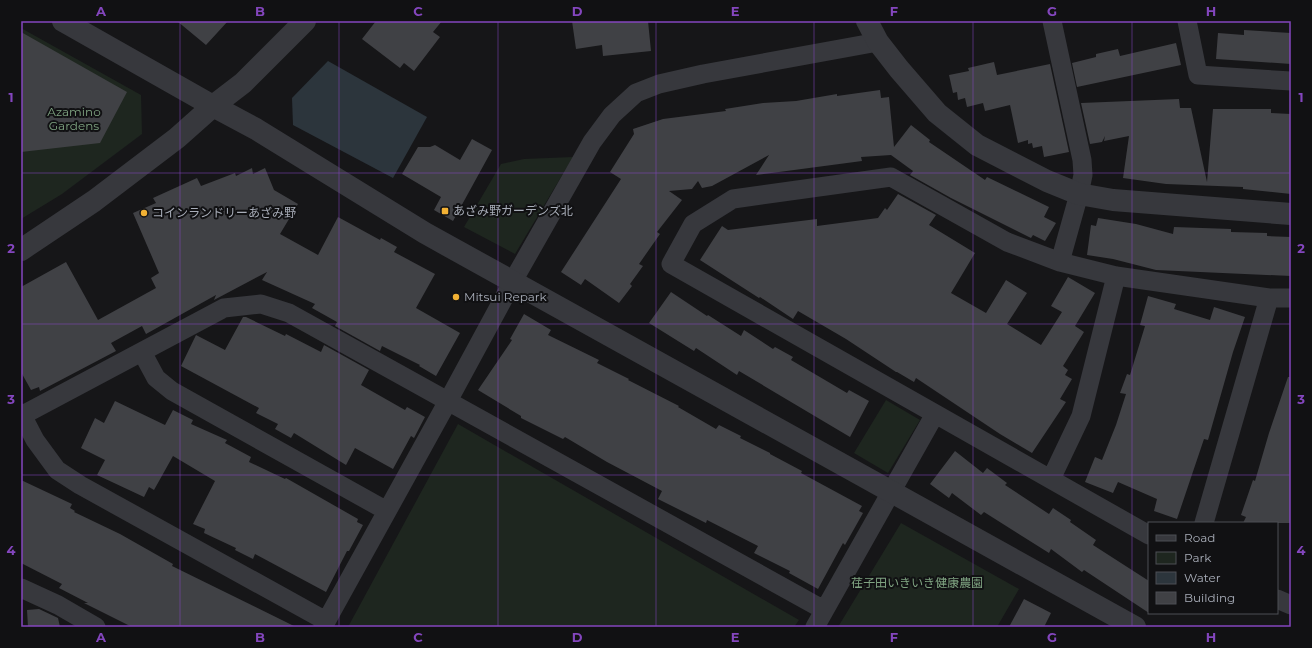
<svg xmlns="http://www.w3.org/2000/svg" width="1312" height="648" font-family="Montserrat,'Noto Sans JP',sans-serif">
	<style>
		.green { fill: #1e261f }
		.water { fill: #2c353c }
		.building { fill: #404145 }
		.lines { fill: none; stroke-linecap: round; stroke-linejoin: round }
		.minor { stroke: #37383d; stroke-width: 19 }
		.tertiary { stroke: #37383d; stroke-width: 22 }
		.grid { fill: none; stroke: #8446be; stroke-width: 1; stroke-opacity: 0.55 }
		.poi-dot { fill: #f2b134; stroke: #111113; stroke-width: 1.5 }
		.labels { text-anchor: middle; stroke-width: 4; stroke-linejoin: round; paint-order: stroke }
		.park-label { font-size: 12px; fill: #7fa381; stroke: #111113 }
		.poi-label { font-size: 12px; fill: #a8adb8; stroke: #111113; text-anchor: start }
		.neatline { fill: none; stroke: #8446be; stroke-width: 1.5 }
		.grid-label { font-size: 13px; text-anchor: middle; font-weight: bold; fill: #8446be }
	</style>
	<rect width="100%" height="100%" fill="#161618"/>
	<!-- green -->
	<path class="green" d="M 21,28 L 141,95 L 142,134 L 62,194 L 21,219 Z
		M 573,157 L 515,254 L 464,227 L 501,164 L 524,159 Z
		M 886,400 L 920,420 L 888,473 L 854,453 Z
		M 458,424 L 799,620 L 794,627 L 348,627 Z
		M 901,523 L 1019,589 L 997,627 L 838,627 Z"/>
	<!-- water -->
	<path class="water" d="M 328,61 L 427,117 L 393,178 L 293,125 L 292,98 Z"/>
	<!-- building -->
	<path class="building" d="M 177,21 L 228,21 L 206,45 Z
		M 376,21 L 442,21 L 433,32 L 440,37 L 414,71 L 404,63 L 400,68 L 362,39 Z
		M 572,21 L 648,21 L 651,51 L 603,56 L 602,45 L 576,49 Z
		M 1244,30 L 1291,33 L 1291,64 L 1216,59 L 1218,33 L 1244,35 Z
		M 21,32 L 127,92 L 100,143 L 21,152 Z
		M 1176,43 L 1181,65 L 1077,87 L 1072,63 L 1096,57 L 1096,54 L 1118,49 L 1120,56 Z
		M 994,62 L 997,75 L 1050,64 L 1069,152 L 1044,157 L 1042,146 L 1033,148 L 1032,143 L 1028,144 L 1028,140 L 1018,143 L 1010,105 L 985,111 L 983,103 L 967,107 L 965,98 L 958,100 L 957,92 L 953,93 L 949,75 L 969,71 L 968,68 Z
		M 880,90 L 881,98 L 889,97 L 894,147 L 911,125 L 930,140 L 929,142 L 985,180 L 987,177 L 1049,207 L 1044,217 L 1056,223 L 1045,241 L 1033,235 L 1031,238 L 951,198 L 910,175 L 913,171 L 891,155 L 861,157 L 862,161 L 756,175 L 769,155 L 712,186 L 702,188 L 698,181 L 692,189 L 669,191 L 682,200 L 657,232 L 660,234 L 639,264 L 643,266 L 630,284 L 632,286 L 619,303 L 585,279 L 581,285 L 561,272 L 621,179 L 610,172 L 634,134 L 633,129 L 663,119 L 726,111 L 725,109 L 763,103 L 796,101 L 837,94 L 837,96 Z
		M 1179,99 L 1180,108 L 1191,108 L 1207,182 L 1213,109 L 1271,109 L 1271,113 L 1291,114 L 1291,194 L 1243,189 L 1243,187 L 1166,184 L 1123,178 L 1129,136 L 1104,141 L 1105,136 L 1102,142 L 1090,144 L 1081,103 Z
		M 472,139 L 492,150 L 453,221 L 434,210 L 441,197 L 402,174 L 418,147 L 430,147 L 435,145 L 460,160 Z
		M 252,168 L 253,174 L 265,168 L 274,190 L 298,204 L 280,234 L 318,255 L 338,217 L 380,240 L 381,238 L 397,247 L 394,252 L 435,274 L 416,308 L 460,333 L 436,376 L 419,366 L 420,365 L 382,346 L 380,351 L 335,326 L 337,322 L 312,308 L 315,304 L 262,280 L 267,272 L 214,300 L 216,295 L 146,334 L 142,326 L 111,343 L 116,351 L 40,391 L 39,387 L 31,390 L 21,372 L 21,287 L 66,262 L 98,320 L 156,288 L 151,278 L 159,273 L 133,213 L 156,203 L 153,198 L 197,178 L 201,186 L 235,173 L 236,176 Z
		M 898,194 L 936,215 L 929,225 L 975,253 L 951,293 L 986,313 L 1006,280 L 1027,293 L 1007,324 L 1041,345 L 1062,312 L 1051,306 L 1068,277 L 1095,293 L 1075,326 L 1084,332 L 1063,366 L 1068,370 L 1065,375 L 1072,379 L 1060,399 L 1066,402 L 1032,453 L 1000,434 L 916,378 L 914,382 L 897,372 L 896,372 L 846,339 L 798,311 L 793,319 L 760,297 L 759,298 L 700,260 L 722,226 L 728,230 L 817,219 L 817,226 L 878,218 L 885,208 L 887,210 Z
		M 1098,218 L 1136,224 L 1173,234 L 1174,227 L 1231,229 L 1231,232 L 1267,233 L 1267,236 L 1291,237 L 1291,276 L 1156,270 L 1113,259 L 1087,255 L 1091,225 L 1096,226 Z
		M 671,292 L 707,316 L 708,315 L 741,336 L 744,330 L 773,349 L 775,347 L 793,357 L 791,360 L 847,393 L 849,390 L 869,401 L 850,437 L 739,371 L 737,375 L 696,348 L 694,351 L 649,323 Z
		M 1148,296 L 1176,304 L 1174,309 L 1210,320 L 1214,307 L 1245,317 L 1233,352 L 1208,440 L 1204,439 L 1177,519 L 1154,511 L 1157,499 L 1118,482 L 1113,493 L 1085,482 L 1095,457 L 1102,460 L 1116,425 L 1126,394 L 1120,393 L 1127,374 L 1130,375 L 1145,326 L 1140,325 Z
		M 524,314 L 551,330 L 548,335 L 599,360 L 597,363 L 629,379 L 628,380 L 679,406 L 678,407 L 716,429 L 719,425 L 741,436 L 740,438 L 770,453 L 770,454 L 802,471 L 801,473 L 862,506 L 859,511 L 863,513 L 845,545 L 843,543 L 818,589 L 789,573 L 790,571 L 754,553 L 758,546 L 707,520 L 706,523 L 658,499 L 662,491 L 607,462 L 565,437 L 563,439 L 521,418 L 521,416 L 478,390 L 512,340 L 510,339 Z
		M 243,317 L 246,317 L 285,336 L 286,334 L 321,352 L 324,345 L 369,370 L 361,385 L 405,410 L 407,407 L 425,417 L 414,438 L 411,436 L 393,469 L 355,448 L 346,465 L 294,433 L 291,438 L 275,429 L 278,424 L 256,413 L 259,408 L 181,366 L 196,335 L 225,350 Z
		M 1288,377 L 1291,377 L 1291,523 L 1243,523 L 1246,517 L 1241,515 L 1253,480 L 1255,481 L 1269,433 Z
		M 115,401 L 165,425 L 173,410 L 193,420 L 191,424 L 227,440 L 225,443 L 251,457 L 249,462 L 285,479 L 286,478 L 358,519 L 357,522 L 363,525 L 349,551 L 347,551 L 326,592 L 255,554 L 253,559 L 235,550 L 236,548 L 204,533 L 205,529 L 193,524 L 215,481 L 173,456 L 154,490 L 149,487 L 144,497 L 97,475 L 105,460 L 81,448 L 95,418 L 104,423 Z
		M 955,451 L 983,473 L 987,468 L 1007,483 L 1005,485 L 1049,514 L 1053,508 L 1071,520 L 1070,522 L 1096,540 L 1093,545 L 1149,581 L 1149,613 L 1084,570 L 1082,572 L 1051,549 L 1049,553 L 984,512 L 981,515 L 952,493 L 949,498 L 930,484 Z
		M 21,480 L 72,504 L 70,508 L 75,511 L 74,512 L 120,534 L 173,564 L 172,566 L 296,627 L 132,627 L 84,603 L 88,603 L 59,588 L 62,584 L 21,563 Z
		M 1024,599 L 1051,613 L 1044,627 L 1009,627 Z
		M 39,609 L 58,618 L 60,627 L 28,627 L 27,610 Z"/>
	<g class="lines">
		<!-- minor -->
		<path class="minor" d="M 1052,21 L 1082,160 L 1083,175 L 1079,194 L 1060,262
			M 1187,21 L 1198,75 L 1291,81
			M 142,352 L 156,378 L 172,391 L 387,511
			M 21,413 L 35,440 L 57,470 L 80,485 L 326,621
			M 21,416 L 224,308 L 261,304 L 289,313 L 824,610
			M 1051,479 L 1081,416 L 1116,276
			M 1204,523 L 1269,298
			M 1149,535 L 671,264 L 693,224 L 733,199 L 891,177 L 1007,242 L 1060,262 L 1116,276 L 1269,298 L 1291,298
			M 21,588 L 58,605 L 96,627
			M 1277,599 L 1291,605
			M 323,627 L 448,401 L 513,281 L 592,142 L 612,115 L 636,93 L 659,84 L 703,74 L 878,42
			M 815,627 L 935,414"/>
		<!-- tertiary -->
		<path class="tertiary" d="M 63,21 L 213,106 L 256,129 L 425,233 L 1135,627
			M 867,21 L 878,42 L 899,69 L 937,113 L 977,145 L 1047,181 L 1079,194 L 1113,200 L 1291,214
			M 21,250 L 94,201 L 177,138 L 213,106 L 243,83 L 305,21"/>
	</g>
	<!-- grid -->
	<path class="grid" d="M 180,21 L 180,627M 339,21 L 339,627M 498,21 L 498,627M 656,21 L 656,627M 814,21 L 814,627M 973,21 L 973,627M 1132,21 L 1132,627M 21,173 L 1291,173M 21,324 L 1291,324M 21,475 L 1291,475"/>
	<!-- markers -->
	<g class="poi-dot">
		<rect x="441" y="207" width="8" height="8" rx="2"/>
		<circle cx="144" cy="213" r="4"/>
		<circle cx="456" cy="297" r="4"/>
	</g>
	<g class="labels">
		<!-- park labels -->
		<g class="park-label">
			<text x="74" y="116">Azamino<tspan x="74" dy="14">Gardens</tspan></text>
			<text x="917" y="587">荏子田いきいき健康農園</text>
		</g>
		<!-- poi labels -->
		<g class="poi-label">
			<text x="453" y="215">あざみ野ガーデンズ北</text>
			<text x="152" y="217">コインランドリーあざみ野</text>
			<text x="464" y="301">Mitsui Repark</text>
		</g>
	</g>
	<!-- border -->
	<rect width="1312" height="648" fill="none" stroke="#111113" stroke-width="44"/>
	<!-- legend -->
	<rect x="1148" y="522" width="130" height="92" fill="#111113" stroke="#4d4f55"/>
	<rect x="1156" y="535" width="20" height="6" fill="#37383d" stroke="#4d4f55"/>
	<text x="1184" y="542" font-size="12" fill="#a8adb8">Road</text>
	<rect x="1156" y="552" width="20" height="12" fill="#1e261f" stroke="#4d4f55"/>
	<text x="1184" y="562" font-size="12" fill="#a8adb8">Park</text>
	<rect x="1156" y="572" width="20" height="12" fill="#2c353c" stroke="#4d4f55"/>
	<text x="1184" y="582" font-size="12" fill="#a8adb8">Water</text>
	<rect x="1156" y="592" width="20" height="12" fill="#404145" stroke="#4d4f55"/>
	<text x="1184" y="602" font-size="12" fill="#a8adb8">Building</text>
	<rect x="22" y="22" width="1268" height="604" class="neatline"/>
	<g class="grid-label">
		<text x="101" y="16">A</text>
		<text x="260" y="16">B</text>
		<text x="418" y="16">C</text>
		<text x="577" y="16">D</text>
		<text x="735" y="16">E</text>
		<text x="894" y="16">F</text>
		<text x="1052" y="16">G</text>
		<text x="1211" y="16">H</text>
		<text x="11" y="102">1</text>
		<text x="1301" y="102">1</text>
		<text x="11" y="253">2</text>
		<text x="1301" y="253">2</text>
		<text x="11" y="404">3</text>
		<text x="1301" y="404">3</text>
		<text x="11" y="555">4</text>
		<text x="1301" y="555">4</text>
		<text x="101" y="642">A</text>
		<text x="260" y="642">B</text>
		<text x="418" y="642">C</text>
		<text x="577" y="642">D</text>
		<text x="735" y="642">E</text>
		<text x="894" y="642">F</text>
		<text x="1052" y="642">G</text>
		<text x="1211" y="642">H</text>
	</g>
</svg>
